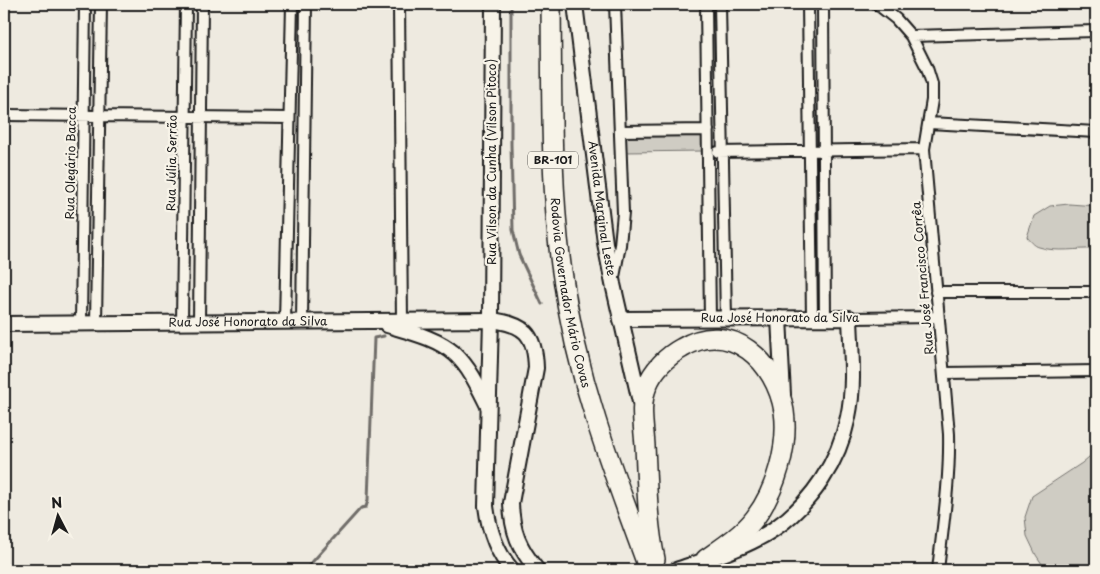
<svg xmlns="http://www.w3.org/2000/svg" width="1100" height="574" font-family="'Playpen Sans',sans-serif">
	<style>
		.green { fill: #cfccc3; stroke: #767470 }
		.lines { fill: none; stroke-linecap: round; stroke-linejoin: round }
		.stream { stroke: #6f6d69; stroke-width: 3 }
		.street-casing { stroke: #1c1c1c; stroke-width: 14 }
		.secondary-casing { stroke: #1c1c1c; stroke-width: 18 }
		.highway-casing { stroke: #1c1c1c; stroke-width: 22 }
		.street { stroke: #f7f3e8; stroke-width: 10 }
		.secondary { stroke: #f7f3e8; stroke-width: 14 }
		.highway { stroke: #f7f3e8; stroke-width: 19 }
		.labels { text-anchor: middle; stroke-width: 4.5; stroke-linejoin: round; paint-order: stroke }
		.shield { fill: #f7f3e8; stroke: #5e5c59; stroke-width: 1 }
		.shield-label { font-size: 11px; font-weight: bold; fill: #1c1c1c }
		.street-label { font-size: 12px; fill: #1c1c1c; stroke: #f7f3e8 }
	</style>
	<rect width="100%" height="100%" fill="#eeeae0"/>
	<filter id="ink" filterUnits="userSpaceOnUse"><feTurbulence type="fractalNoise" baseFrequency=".02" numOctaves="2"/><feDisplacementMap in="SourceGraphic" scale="10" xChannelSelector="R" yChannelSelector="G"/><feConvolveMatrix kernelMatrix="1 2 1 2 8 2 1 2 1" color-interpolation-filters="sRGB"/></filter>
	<g filter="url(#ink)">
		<!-- green -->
		<path class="green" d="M 703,135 L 703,151 L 626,152 L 626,136 Z
			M 1069,204 L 1096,206 L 1096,249 C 1078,248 1057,253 1039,247 C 1034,246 1030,240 1027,237 L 1034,216 L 1050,206 Z
			M 1096,451 L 1096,570 L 1046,570 L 1036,555 L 1027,536 L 1025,517 L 1032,496 L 1082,463 Z"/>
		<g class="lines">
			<!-- stream -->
			<path class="stream" d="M 511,4 L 511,144 L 513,230 L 519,255 L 542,304
				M 305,570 L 361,508 L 366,507 L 368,500 L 374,338 L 384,336"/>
			<!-- street casing -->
			<g class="street-casing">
				<path id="street" d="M 399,4 L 402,321
					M 706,4 L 710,319
					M 720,4 L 726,319
					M 808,4 L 812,318
					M 823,4 L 825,318
					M 877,4 L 896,19 L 911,36 L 927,68 L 932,84 L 932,100 L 924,149 L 949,434 C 950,480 943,525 938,570
					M 911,36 L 1096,31
					M 4,115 L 289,118
					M 929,123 L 1096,132
					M 620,131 L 708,130
					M 718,152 L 924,149
					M 614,277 L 620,245 L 623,213 L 615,4
					M 936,292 L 1096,292
					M 850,318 L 938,317
					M 199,322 L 202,4
					M 285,322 L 292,4
					M 302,322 L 306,4
					M 81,323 L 85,4
					M 96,323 L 101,4
					M 182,323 L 186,4
					M 944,373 L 1096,371"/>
			</g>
			<!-- secondary casing -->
			<g class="secondary-casing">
				<g id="secondary">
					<path d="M 493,4 L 491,320 L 486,506 C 489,530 496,552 512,570"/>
					<path id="s1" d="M 575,4 L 605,243 L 613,284 L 640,402"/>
					<path d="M 779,318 L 783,395"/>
					<path d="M 621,319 L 850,318 C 851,350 855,385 848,417 C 839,461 812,503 774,529 C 746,548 708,559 676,570"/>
					<path id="s2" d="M 4,324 L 491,320 C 524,324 535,333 536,368 L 511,503 C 512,532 519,548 537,570"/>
					<path d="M 387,325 C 410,332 437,338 455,354 C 470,368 479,388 488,406"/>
				</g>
			</g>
			<!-- highway casing -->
			<g class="highway-casing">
				<g id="highway">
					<path id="s3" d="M 551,4 C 552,91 550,179 561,265 C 568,317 580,370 596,420 C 612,471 631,520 649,570"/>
					<path d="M 655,559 C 647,522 647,484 645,446 C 644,427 639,405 647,386 C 653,370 667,356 682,348 C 731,318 776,362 784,411 C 789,446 776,490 755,518 C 742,535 723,547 706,559"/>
				</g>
			</g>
			<!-- street -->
			<use href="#street" class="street"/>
			<!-- secondary -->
			<use href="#secondary" class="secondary"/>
			<!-- highway -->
			<use href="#highway" class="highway"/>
		</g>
	</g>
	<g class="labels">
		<!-- shield labels -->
		<rect class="shield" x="528" y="151.5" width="50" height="17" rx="4"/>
		<g class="shield-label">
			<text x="553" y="164">BR-101</text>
		</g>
		<!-- street labels -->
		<g class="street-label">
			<text transform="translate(492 162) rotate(-90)" y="4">Rua Vilson da Cunha (Vilson Pitoco)</text>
			<text transform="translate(71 163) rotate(-89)" y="4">Rua Olegário Bacca</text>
			<text transform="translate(172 163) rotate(-89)" y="4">Rua Júlia Serrão</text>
			<text dy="4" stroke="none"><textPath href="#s1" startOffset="206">Avenida Marginal Leste</textPath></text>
			<text transform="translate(923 278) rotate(-95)" y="4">Rua José Francisco Corrêa</text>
			<text dy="4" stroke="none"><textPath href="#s3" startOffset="290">Rodovia Governador Mário Covas</textPath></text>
			<text x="780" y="322">Rua José Honorato da Silva</text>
			<text dy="4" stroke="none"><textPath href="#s2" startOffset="244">Rua José Honorato da Silva</textPath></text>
		</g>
	</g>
	<!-- margin -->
	<rect width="1100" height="574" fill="none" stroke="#f7f3e8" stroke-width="20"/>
	<rect x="10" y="10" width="1080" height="554" fill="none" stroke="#1c1c1c" stroke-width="2" filter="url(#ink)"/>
	<!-- north arrow -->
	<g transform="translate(58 516) rotate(354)" stroke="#f7f3e8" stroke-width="4" paint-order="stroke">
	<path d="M0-4L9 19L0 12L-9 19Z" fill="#1c1c1c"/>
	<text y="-8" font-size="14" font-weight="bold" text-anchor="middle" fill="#1c1c1c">N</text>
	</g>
</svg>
